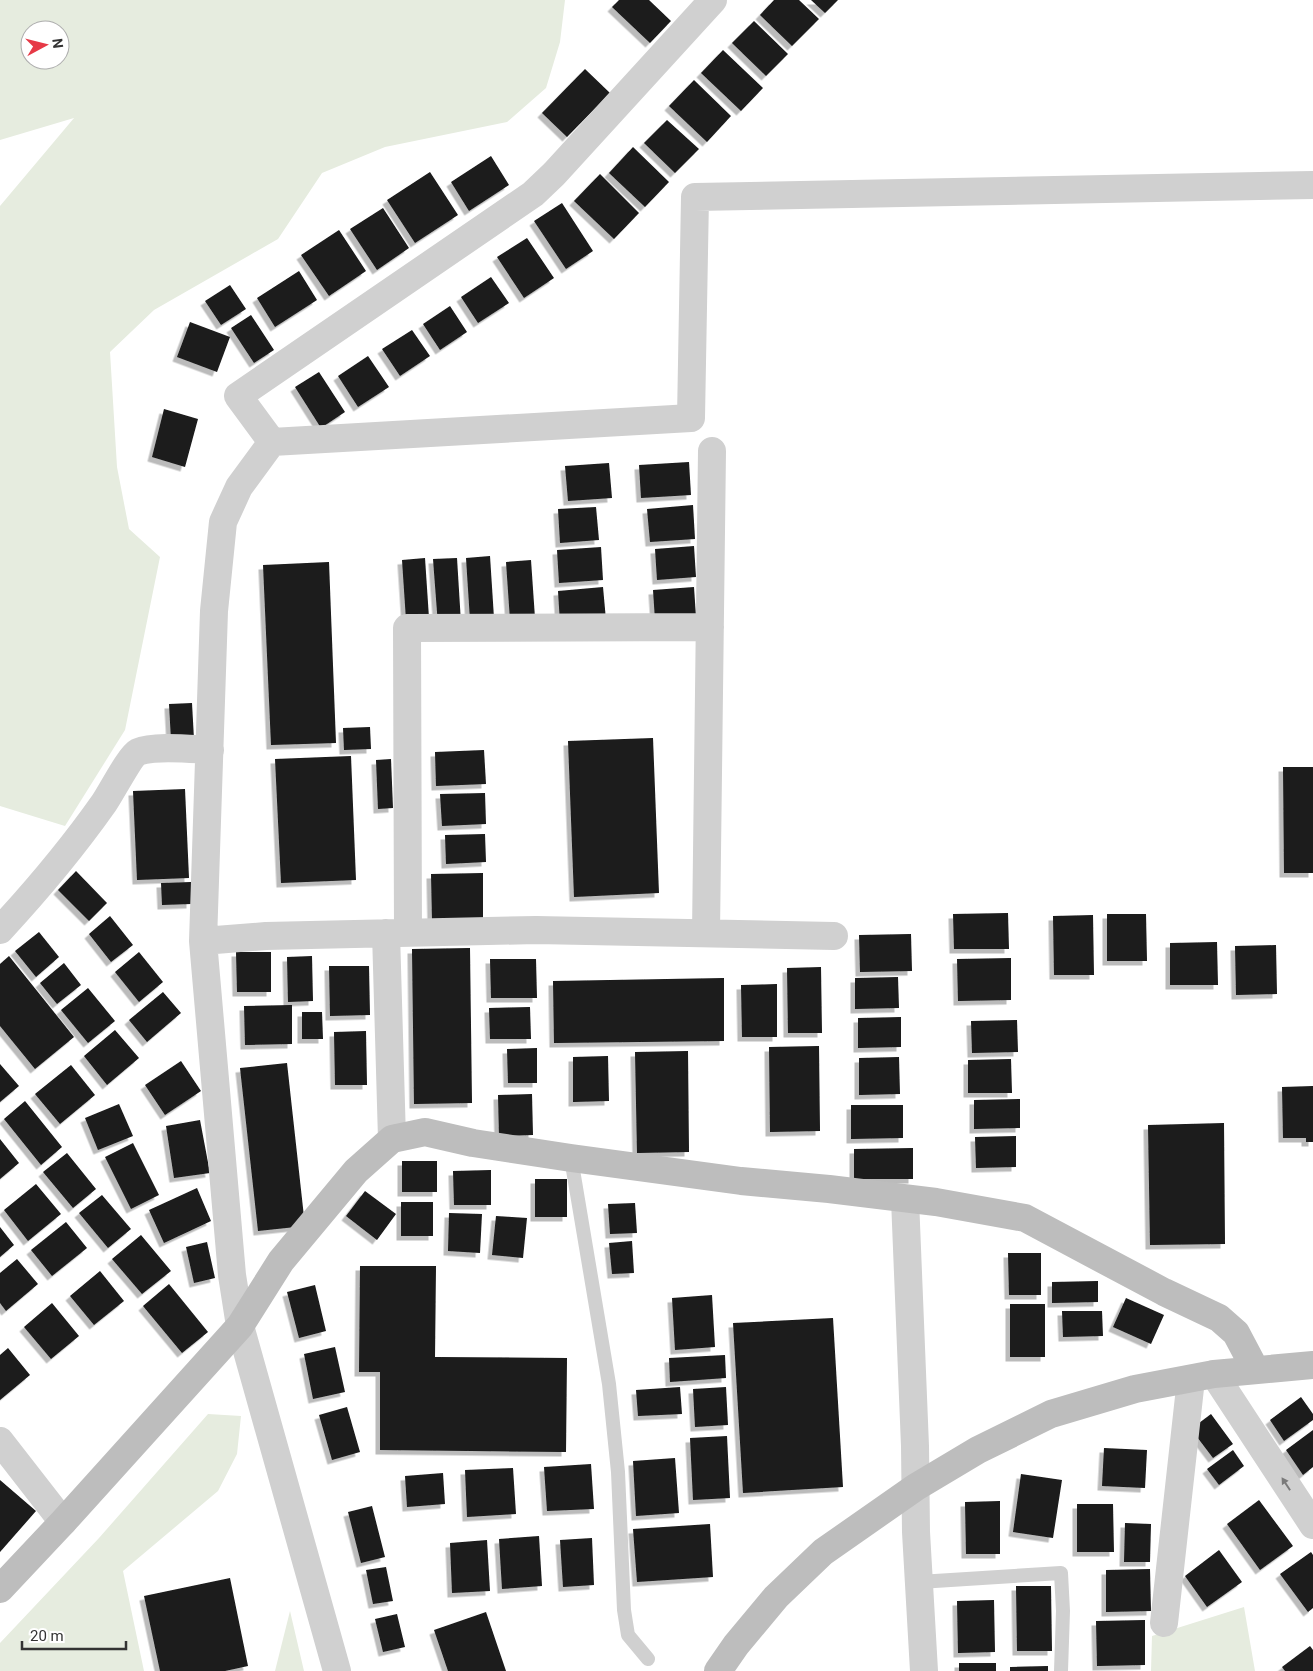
<svg xmlns="http://www.w3.org/2000/svg" width="1313" height="1671" font-family="Roboto,sans-serif">
	<style>
		.green { fill: #e6ecdf; fill-rule: evenodd }
		.building { fill: #1a1a1a; filter: url(#shadow) }
		.lines { fill: none; stroke-linecap: round; stroke-linejoin: round }
		.lane { stroke: #d0d0d0; stroke-width: 14 }
		.street { stroke: #d0d0d0; stroke-width: 28 }
		.secondary { stroke: #bdbdbd; stroke-width: 28 }
		.oneway { fill: #7a7a7a }
	</style>
	<defs>
		<filter id="shadow"><feDropShadow dx="-4.5" dy="4.5" stdDeviation="0" flood-color="#0004"/></filter>
	</defs>
	<rect width="100%" height="100%" fill="#fff"/>
	<!-- green -->
	<path class="green" d="M 0,0 L 565,0 L 560,42 L 546,88 L 507,122 L 385,147 L 322,173 L 278,239 L 154,310 L 110,352 L 117,467 L 129,529 L 160,557 L 125,730 L 65,826 L 0,806 L 0,206 L 74,118 L 0,140 ZM 30,30 L 60,30 L 60,60 L 30,60 Z
		M 208,1414 L 241,1416 L 237,1454 L 218,1491 L 123,1571 L 144,1671 L 0,1671 L 0,1643 L 99,1538 Z
		M 1244,1607 L 1255,1671 L 1151,1671 L 1152,1636 Z
		M 290,1611 L 304,1671 L 275,1671 Z"/>
	<!-- building -->
	<path class="building" d="M 619,0 L 649,0 L 671,21 L 650,43 L 612,7 Z
		M 774,0 L 799,0 L 819,19 L 792,46 L 760,15 Z
		M 811,0 L 838,0 L 825,13 Z
		M 754,21 L 788,54 L 766,76 L 732,43 Z
		M 723,50 L 763,88 L 741,111 L 701,73 Z
		M 585,69 L 610,93 L 567,137 L 542,113 Z
		M 694,80 L 731,116 L 707,142 L 669,106 Z
		M 667,120 L 699,149 L 675,173 L 644,143 Z
		M 633,147 L 669,182 L 645,207 L 609,173 Z
		M 491,156 L 509,185 L 469,211 L 451,182 Z
		M 430,172 L 458,215 L 415,243 L 387,200 Z
		M 600,174 L 639,213 L 614,239 L 574,201 Z
		M 562,203 L 593,251 L 566,269 L 534,221 Z
		M 383,208 L 409,248 L 377,270 L 350,229 Z
		M 339,230 L 366,271 L 329,296 L 301,255 Z
		M 527,238 L 554,278 L 524,298 L 497,257 Z
		M 299,271 L 317,300 L 275,327 L 257,298 Z
		M 491,277 L 509,303 L 478,323 L 461,297 Z
		M 230,285 L 246,309 L 221,325 L 205,301 Z
		M 450,306 L 467,332 L 440,350 L 423,324 Z
		M 251,315 L 274,350 L 254,363 L 231,328 Z
		M 190,322 L 230,337 L 217,372 L 177,357 Z
		M 412,330 L 430,356 L 400,376 L 382,349 Z
		M 368,356 L 389,387 L 358,407 L 338,376 Z
		M 319,372 L 345,412 L 321,428 L 295,387 Z
		M 164,409 L 198,419 L 185,467 L 152,457 Z
		M 689,462 L 691,495 L 641,498 L 639,465 Z
		M 609,463 L 612,498 L 568,501 L 565,466 Z
		M 693,505 L 695,539 L 650,542 L 647,509 Z
		M 596,507 L 599,540 L 560,543 L 558,509 Z
		M 694,546 L 696,577 L 657,580 L 655,549 Z
		M 601,547 L 603,580 L 559,583 L 557,550 Z
		M 490,556 L 494,618 L 470,620 L 466,558 Z
		M 425,558 L 429,618 L 406,620 L 402,560 Z
		M 457,558 L 461,623 L 438,625 L 433,559 Z
		M 531,560 L 535,618 L 510,620 L 506,562 Z
		M 329,562 L 336,743 L 271,745 L 263,565 Z
		M 603,587 L 606,620 L 560,623 L 558,591 Z
		M 694,587 L 696,617 L 655,620 L 653,590 Z
		M 192,703 L 194,739 L 171,740 L 169,704 Z
		M 370,727 L 371,749 L 344,750 L 343,728 Z
		M 653,738 L 659,893 L 574,897 L 568,741 Z
		M 484,750 L 486,784 L 436,786 L 435,752 Z
		M 351,756 L 356,880 L 281,883 L 275,759 Z
		M 391,759 L 393,808 L 378,809 L 376,760 Z
		M 1283,767 L 1313,767 L 1313,873 L 1284,873 Z
		M 185,789 L 189,878 L 137,880 L 133,791 Z
		M 485,793 L 486,824 L 442,826 L 440,794 Z
		M 485,834 L 486,862 L 446,864 L 445,835 Z
		M 76,871 L 107,903 L 89,921 L 58,890 Z
		M 483,873 L 483,919 L 432,920 L 431,874 Z
		M 191,882 L 191,904 L 162,905 L 161,883 Z
		M 1008,913 L 1009,949 L 954,949 L 953,914 Z
		M 1107,914 L 1146,914 L 1147,961 L 1107,961 Z
		M 1093,915 L 1094,975 L 1054,975 L 1053,916 Z
		M 110,916 L 133,945 L 111,962 L 89,934 Z
		M 39,932 L 59,957 L 36,977 L 15,951 Z
		M 911,934 L 912,971 L 860,972 L 859,935 Z
		M 1217,942 L 1218,985 L 1170,985 L 1170,943 Z
		M 1276,945 L 1277,994 L 1236,995 L 1235,946 Z
		M 470,948 L 472,1103 L 414,1104 L 412,949 Z
		M 139,952 L 163,982 L 139,1002 L 115,972 Z
		M 236,952 L 271,952 L 271,992 L 237,992 Z
		M 9,956 L 74,1037 L 35,1069 L 0,1026 L 0,964 Z
		M 312,956 L 313,1001 L 288,1002 L 287,957 Z
		M 1011,958 L 1011,1000 L 958,1001 L 957,959 Z
		M 490,959 L 536,959 L 537,998 L 491,998 Z
		M 64,963 L 81,985 L 57,1004 L 40,983 Z
		M 329,966 L 369,966 L 370,1015 L 330,1016 Z
		M 821,967 L 822,1033 L 788,1033 L 787,968 Z
		M 898,977 L 899,1008 L 855,1009 L 855,978 Z
		M 724,978 L 724,1041 L 554,1043 L 553,981 Z
		M 777,984 L 777,1037 L 742,1037 L 741,985 Z
		M 88,988 L 115,1021 L 88,1043 L 61,1010 Z
		M 163,992 L 181,1013 L 147,1042 L 129,1020 Z
		M 292,1005 L 292,1044 L 245,1045 L 244,1006 Z
		M 530,1007 L 531,1039 L 490,1039 L 489,1008 Z
		M 302,1012 L 322,1012 L 323,1039 L 302,1039 Z
		M 901,1017 L 901,1047 L 858,1048 L 858,1018 Z
		M 1017,1020 L 1018,1052 L 972,1053 L 971,1021 Z
		M 115,1030 L 139,1058 L 107,1085 L 84,1056 Z
		M 366,1031 L 367,1085 L 335,1085 L 334,1032 Z
		M 819,1046 L 820,1131 L 770,1132 L 769,1047 Z
		M 537,1048 L 537,1083 L 508,1083 L 507,1049 Z
		M 688,1051 L 689,1152 L 637,1153 L 635,1052 Z
		M 608,1056 L 609,1101 L 573,1102 L 573,1057 Z
		M 899,1057 L 900,1094 L 859,1095 L 859,1058 Z
		M 1011,1059 L 1012,1093 L 968,1093 L 968,1060 Z
		M 181,1061 L 201,1091 L 165,1115 L 145,1085 Z
		M 287,1063 L 305,1226 L 258,1231 L 240,1068 Z
		M 0,1064 L 19,1086 L 0,1102 Z
		M 71,1065 L 95,1095 L 60,1124 L 35,1094 Z
		M 1313,1086 L 1313,1142 L 1306,1142 L 1306,1138 L 1283,1138 L 1282,1087 Z
		M 532,1094 L 533,1135 L 499,1136 L 498,1095 Z
		M 1020,1099 L 1020,1128 L 974,1129 L 974,1100 Z
		M 25,1101 L 62,1147 L 41,1165 L 4,1119 Z
		M 119,1104 L 133,1136 L 98,1150 L 85,1118 Z
		M 851,1105 L 903,1105 L 903,1138 L 851,1139 Z
		M 200,1120 L 210,1173 L 174,1178 L 166,1126 Z
		M 1224,1123 L 1225,1244 L 1150,1245 L 1148,1125 Z
		M 1016,1136 L 1016,1167 L 976,1168 L 975,1137 Z
		M 0,1139 L 19,1163 L 0,1179 Z
		M 133,1143 L 159,1195 L 131,1209 L 105,1157 Z
		M 913,1148 L 913,1179 L 854,1179 L 854,1149 Z
		M 67,1153 L 96,1189 L 73,1208 L 43,1172 Z
		M 402,1161 L 437,1161 L 437,1192 L 402,1192 Z
		M 491,1170 L 491,1205 L 454,1205 L 453,1171 Z
		M 535,1179 L 567,1179 L 567,1217 L 535,1217 Z
		M 36,1184 L 61,1214 L 28,1241 L 4,1210 Z
		M 197,1188 L 211,1221 L 164,1243 L 149,1210 Z
		M 365,1191 L 396,1214 L 377,1240 L 346,1216 Z
		M 102,1195 L 131,1229 L 108,1248 L 79,1213 Z
		M 401,1202 L 433,1202 L 433,1236 L 401,1236 Z
		M 635,1203 L 637,1233 L 610,1234 L 608,1204 Z
		M 449,1213 L 482,1214 L 480,1253 L 448,1251 Z
		M 496,1216 L 527,1218 L 523,1258 L 492,1255 Z
		M 66,1222 L 87,1248 L 52,1276 L 31,1250 Z
		M 0,1227 L 14,1245 L 0,1257 Z
		M 141,1235 L 171,1271 L 142,1294 L 112,1259 Z
		M 632,1241 L 634,1273 L 612,1274 L 609,1243 Z
		M 207,1242 L 215,1278 L 194,1283 L 186,1247 Z
		M 1008,1253 L 1041,1253 L 1041,1295 L 1009,1295 Z
		M 17,1259 L 38,1284 L 6,1311 L 0,1303 L 0,1273 Z
		M 360,1266 L 436,1266 L 435,1357 L 567,1358 L 566,1452 L 380,1450 L 380,1372 L 359,1372 Z
		M 100,1271 L 124,1301 L 94,1325 L 70,1296 Z
		M 1098,1281 L 1098,1302 L 1052,1303 L 1052,1282 Z
		M 169,1284 L 208,1332 L 182,1353 L 143,1306 Z
		M 315,1285 L 326,1331 L 299,1338 L 287,1292 Z
		M 712,1295 L 715,1347 L 675,1350 L 672,1298 Z
		M 1126,1298 L 1164,1315 L 1151,1344 L 1113,1327 Z
		M 52,1303 L 79,1336 L 51,1359 L 24,1327 Z
		M 1010,1304 L 1045,1304 L 1045,1357 L 1010,1357 Z
		M 1062,1311 L 1102,1311 L 1103,1336 L 1063,1337 Z
		M 833,1318 L 843,1487 L 743,1493 L 733,1323 Z
		M 335,1347 L 345,1392 L 313,1399 L 304,1354 Z
		M 8,1348 L 30,1375 L 0,1400 L 0,1355 Z
		M 725,1355 L 726,1378 L 670,1382 L 669,1358 Z
		M 680,1387 L 682,1414 L 638,1416 L 636,1390 Z
		M 726,1387 L 728,1425 L 695,1427 L 693,1389 Z
		M 1301,1397 L 1313,1414 L 1313,1420 L 1284,1441 L 1270,1420 Z
		M 347,1407 L 360,1452 L 332,1460 L 319,1415 Z
		M 1211,1414 L 1233,1444 L 1213,1458 L 1191,1429 Z
		M 1313,1430 L 1313,1467 L 1303,1475 L 1286,1450 Z
		M 727,1436 L 730,1498 L 693,1500 L 690,1438 Z
		M 1104,1448 L 1147,1450 L 1145,1488 L 1102,1486 Z
		M 1233,1450 L 1244,1466 L 1219,1485 L 1207,1469 Z
		M 675,1458 L 679,1513 L 636,1516 L 633,1461 Z
		M 591,1464 L 594,1509 L 547,1511 L 544,1467 Z
		M 513,1468 L 516,1514 L 467,1517 L 465,1470 Z
		M 443,1473 L 445,1504 L 407,1507 L 405,1476 Z
		M 1021,1474 L 1062,1480 L 1053,1538 L 1013,1532 Z
		M 0,1480 L 36,1511 L 0,1552 Z
		M 1259,1500 L 1293,1546 L 1260,1570 L 1227,1524 Z
		M 1000,1501 L 1000,1554 L 966,1554 L 965,1502 Z
		M 1077,1504 L 1113,1504 L 1114,1552 L 1077,1552 Z
		M 372,1506 L 385,1557 L 361,1563 L 348,1512 Z
		M 1125,1523 L 1151,1524 L 1150,1562 L 1124,1562 Z
		M 710,1524 L 713,1577 L 637,1582 L 633,1529 Z
		M 539,1536 L 542,1586 L 502,1589 L 499,1539 Z
		M 592,1538 L 594,1585 L 563,1587 L 560,1540 Z
		M 487,1540 L 490,1591 L 452,1593 L 450,1543 Z
		M 1219,1550 L 1242,1582 L 1207,1607 L 1185,1576 Z
		M 1311,1552 L 1313,1555 L 1313,1608 L 1308,1612 L 1280,1574 Z
		M 386,1567 L 393,1601 L 373,1604 L 366,1570 Z
		M 1150,1569 L 1151,1611 L 1106,1612 L 1106,1570 Z
		M 230,1578 L 248,1666 L 225,1671 L 160,1671 L 144,1596 Z
		M 1016,1586 L 1051,1586 L 1052,1651 L 1017,1651 Z
		M 994,1600 L 995,1652 L 958,1653 L 957,1601 Z
		M 486,1612 L 506,1671 L 448,1671 L 434,1630 Z
		M 397,1614 L 405,1647 L 383,1652 L 375,1619 Z
		M 1145,1620 L 1145,1665 L 1097,1666 L 1096,1621 Z
		M 1310,1646 L 1313,1650 L 1313,1671 L 1285,1671 L 1282,1667 Z
		M 959,1663 L 996,1663 L 996,1671 L 959,1671 Z
		M 1048,1666 L 1048,1671 L 1010,1671 L 1010,1667 Z"/>
	<g class="lines">
		<!-- lane -->
		<path class="lane" d="M 571,1158 L 609,1384 L 618,1472 L 624,1610 L 628,1635 L 648,1659
			M 919,1582 L 1061,1573 L 1063,1611 L 1061,1671"/>
		<!-- street -->
		<path class="street" d="M 272,442 L 691,418 L 695,197 L 1313,185
			M 0,930 C 37,890 73,847 104,803 C 111,793 130,756 138,752 C 154,745 190,749 210,750
			M 386,933 L 392,1139
			M 408,933 L 407,628 L 710,627
			M 706,933 L 712,451
			M 203,941 L 266,936 L 536,930 L 834,936
			M 905,1199 L 915,1446 L 916,1532 L 924,1671
			M 1214,1374 L 1313,1525
			M 0,1441 L 63,1522
			M 1164,1623 L 1191,1379
			M 337,1671 L 240,1326 L 232,1275 L 203,941 L 214,611 L 223,522 L 239,487 L 272,442 L 238,396 L 533,194 L 554,174 L 713,0"/>
		<!-- secondary -->
		<path class="secondary" d="M 0,1589 L 63,1522 L 240,1326 L 281,1261 L 356,1171 L 392,1139 L 425,1132 L 473,1143 L 571,1158 L 741,1181 L 829,1189 L 936,1202 L 1025,1218 L 1164,1292 L 1219,1318 L 1236,1333 L 1255,1369
			M 718,1671 L 736,1645 L 776,1597 L 823,1552 L 916,1487 L 978,1450 L 1051,1414 L 1135,1389 L 1214,1374 L 1313,1365"/>
	</g>
	<!-- one-way arrows -->
	<defs><path id="oneway-solid" d="M-6-.8H1V-3.2L6.5 0L1 3.2V.8H-6Z" transform="scale(1.25)"/></defs>
	<use class="oneway" href="#oneway-solid" transform="translate(1286 1484) rotate(-123)"/>
	<!-- north arrow -->
	<g transform="translate(45 45) rotate(83)"><circle r="24" fill="#ffffff" stroke="#adadad"/>
	<path d="M0-4L9 19L0 12L-9 19Z" fill="#e63946"/>
	<text y="-8" font-size="14" font-weight="bold" text-anchor="middle" fill="#333333">N</text>
	</g>
	<!-- scale -->
	<path d="M22 1641v8h104v-8" fill="none" stroke="#333333" stroke-width="2.5"/>
	<text x="30" y="1641" font-size="15" fill="#333333" stroke="#ffffff" stroke-width="4" paint-order="stroke">20 m</text>
</svg>
